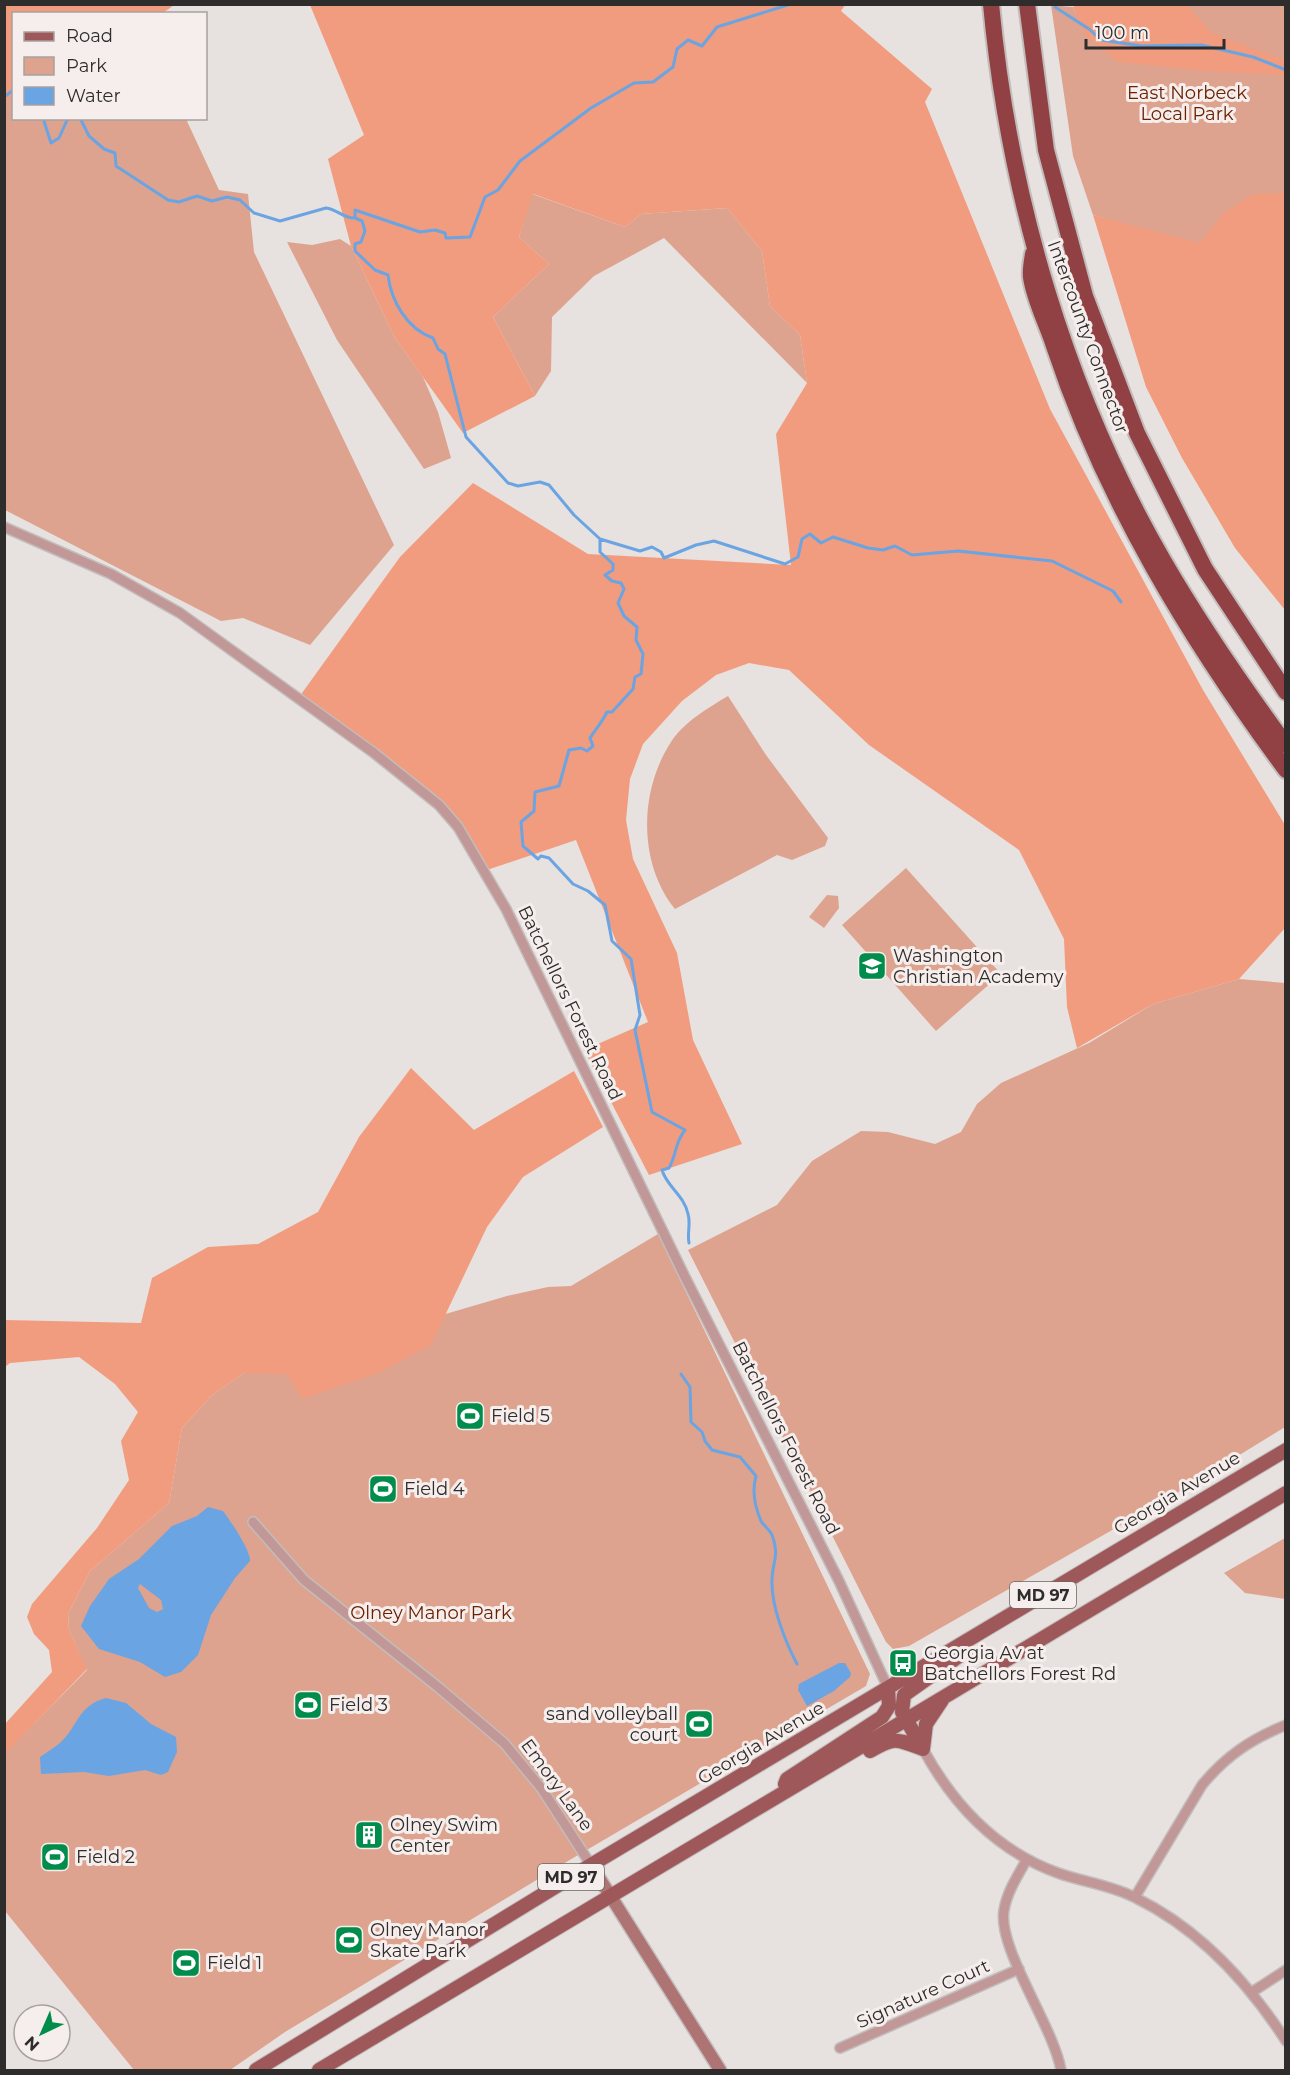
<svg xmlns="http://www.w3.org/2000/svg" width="1290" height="2075" font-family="Montserrat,sans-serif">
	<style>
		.green { fill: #dda38f }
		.forest { fill: #f19c7e }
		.water { fill: #6aa4e2; fill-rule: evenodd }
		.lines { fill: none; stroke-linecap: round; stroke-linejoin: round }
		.stream { stroke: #6aa4e2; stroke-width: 3 }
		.street-casing { stroke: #c2bdbb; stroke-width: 12 }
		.secondary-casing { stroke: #c2bdbb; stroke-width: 15 }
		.primary-casing { stroke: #c2bdbb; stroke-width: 16 }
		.highway-casing { stroke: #c2bdbb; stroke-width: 20 }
		.street { stroke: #c19897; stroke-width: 9 }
		.secondary { stroke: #ae7373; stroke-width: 12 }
		.primary { stroke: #9f5859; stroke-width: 14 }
		.highway { stroke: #914043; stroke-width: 16 }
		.labels { text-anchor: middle; stroke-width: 6; stroke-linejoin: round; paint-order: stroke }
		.shield { fill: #f5eeec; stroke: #6a6766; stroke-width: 1.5 }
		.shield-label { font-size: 16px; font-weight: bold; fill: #2f2d2c }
		.park-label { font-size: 18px; fill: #6a2100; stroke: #f5eeec }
		.street-label { font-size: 18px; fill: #2f2d2c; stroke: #f5eeec }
		.poi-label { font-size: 18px; fill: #2f2d2c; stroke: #f5eeec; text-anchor: start }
	</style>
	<rect width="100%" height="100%" fill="#e7e1df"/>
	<!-- green -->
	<path class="green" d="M 1076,4 L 1285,5 L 1285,288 L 1121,223 L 1093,215 L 1073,156 L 1051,5 L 1073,7 L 1076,14 Z
		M 4,99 L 13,99 L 14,118 L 186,119 L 219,190 L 248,194 L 254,252 L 394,545 L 310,645 L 243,618 L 221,621 L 5,510 Z
		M 532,194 L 625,227 L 641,214 L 727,208 L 762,251 L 770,306 L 800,335 L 807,383 L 664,238 L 594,276 L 552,317 L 551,371 L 535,396 L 493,317 L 549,264 L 519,237 Z
		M 340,239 L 351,246 L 395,338 L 423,377 L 438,412 L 451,458 L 424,469 L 337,340 L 287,242 L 312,245 Z
		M 728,696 L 766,755 L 828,838 L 825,846 L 792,860 L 777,855 L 675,909 C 638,863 639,791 671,742 C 684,722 708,708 728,696 Z
		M 906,868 L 1001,974 L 936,1031 L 842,925 Z
		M 827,895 L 838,896 L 839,908 L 824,928 L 809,917 Z
		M 1239,979 L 1285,983 L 1285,1427 L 1184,1489 L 909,1646 L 893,1649 L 886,1642 L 688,1250 L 777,1205 L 812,1161 L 861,1131 L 888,1132 L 935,1144 L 961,1132 L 977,1104 L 1001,1083 L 1089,1043 L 1153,1004 Z
		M 658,1234 L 870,1674 L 866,1686 L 568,1861 L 285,2032 L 230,2070 L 134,2070 L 5,1911 L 4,1754 L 87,1670 L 69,1630 L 68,1614 L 90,1571 L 169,1503 L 182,1428 L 211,1396 L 244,1373 L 507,1296 L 548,1287 L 571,1286 Z
		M 1285,1538 L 1285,1599 L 1245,1593 L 1224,1573 Z"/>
	<!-- forest -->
	<path class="forest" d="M 4,5 L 5,4 L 174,5 L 163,13 L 14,14 L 13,99 L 5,99 Z
		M 310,5 L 845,5 L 841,11 L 932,89 L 925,102 L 1050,409 L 1203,690 L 1285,825 L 1285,928 L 1239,979 L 1153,1004 L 1077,1048 L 1067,1007 L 1064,939 L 1019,850 L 869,745 L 789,670 L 749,663 L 716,675 L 682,701 L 643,744 L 630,779 L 626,820 L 633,859 L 677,953 L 693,1040 L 742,1144 L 649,1175 L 584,1050 L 648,1022 L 576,840 L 484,871 L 439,805 L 297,700 L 400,557 L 473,483 L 588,554 L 791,565 L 776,434 L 807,383 L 800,335 L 770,306 L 762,251 L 727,208 L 641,214 L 625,227 L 533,194 L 519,237 L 549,264 L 493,317 L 535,396 L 463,433 L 395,338 L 351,246 L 328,159 L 364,135 Z
		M 1076,5 L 1187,5 L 1212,33 L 1285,60 L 1285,79 L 1281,75 L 1204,71 L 1118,62 L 1085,35 L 1073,7 Z
		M 1285,193 L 1286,193 L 1285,610 L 1235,548 L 1182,458 L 1146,387 L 1093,215 L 1200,243 L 1223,214 L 1253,194 Z
		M 411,1068 L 474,1130 L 574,1071 L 603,1127 L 523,1177 L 487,1227 L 431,1345 L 378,1373 L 302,1399 L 287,1374 L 244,1373 L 211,1396 L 182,1428 L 169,1503 L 90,1571 L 68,1614 L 69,1630 L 87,1669 L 5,1754 L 5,1724 L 52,1672 L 49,1650 L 34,1634 L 27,1617 L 32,1604 L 97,1528 L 129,1480 L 121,1441 L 138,1412 L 115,1384 L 79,1357 L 10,1363 L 5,1367 L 5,1320 L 141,1323 L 152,1278 L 208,1247 L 258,1244 L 318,1212 L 359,1137 Z"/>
	<!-- water -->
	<path class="water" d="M 208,1507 L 223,1511 C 230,1520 251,1551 250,1561 L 235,1578 L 211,1615 L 198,1655 L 181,1672 L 165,1677 L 140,1662 L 99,1649 L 81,1626 L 90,1606 L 109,1579 L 139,1559 L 172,1526 L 197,1516 ZM 140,1584 L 161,1600 L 163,1609 L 157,1612 L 149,1608 L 138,1588 Z
		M 839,1663 L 845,1663 L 851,1673 L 850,1677 L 834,1691 L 807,1706 L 798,1690 L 799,1684 Z
		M 106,1698 L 126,1703 L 151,1724 L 176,1737 L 177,1752 L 168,1772 L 161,1775 L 145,1770 L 109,1776 L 84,1772 L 41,1774 L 40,1757 C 47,1752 54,1748 60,1743 C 77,1728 78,1705 106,1698 Z"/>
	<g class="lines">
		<!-- stream -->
		<path class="stream" d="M 1055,7 L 1089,29 L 1101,40 L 1142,46 L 1201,45 L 1253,57 L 1286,70
			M 4,97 L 12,91 L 14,85
			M 43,118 L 51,143 L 59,138 L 68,118
			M 80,118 L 89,136 L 104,149 L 115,153 L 116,166 L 168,200 L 179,202 L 197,196 L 212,201 L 227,197 L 240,200 L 254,213 L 280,221 L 326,208 C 337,209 344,219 355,218 L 355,210 L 420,232 L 435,230 L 445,233 L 446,238 L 470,237 L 485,197 L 498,190 L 520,161 L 591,108 L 634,83 L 653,82 L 673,67 L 677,49 L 688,40 L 702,46 L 717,27 L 791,4
			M 355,218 L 362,221 L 365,231 L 361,242 L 355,244 L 355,251 L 375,270 L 388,275 C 391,301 407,329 433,338 L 438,349 L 445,354 L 466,437 L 508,483 L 518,486 L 540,482 L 549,485 L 574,515 L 600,539 L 640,551 L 652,547 L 661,552 L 664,558 L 696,545 L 714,541 L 785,564 L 798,557 L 802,539 L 810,534 L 821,543 L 833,537 L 868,548 L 883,550 L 895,546 L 912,555 L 958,551 L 1052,561 L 1113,591 L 1121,602
			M 600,539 L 600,552 L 613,564 L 613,570 L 605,575 L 612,581 L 621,583 L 624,589 L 618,603 L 624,616 L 637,627 L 636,640 L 643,654 L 641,674 L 635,677 L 633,689 L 612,712 L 607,712 C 602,722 596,729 590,738 L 593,746 L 587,751 L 581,748 L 569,750 L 559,786 L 535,792 L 534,811 L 521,822 L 523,846 L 538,859 L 541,856 L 549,858 L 573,884 L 588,891 L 605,905 L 612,941 L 631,959 L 640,1015 L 635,1030 L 652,1112 L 685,1130 C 674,1144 677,1154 669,1168 L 662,1170 C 667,1187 684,1195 688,1214 C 691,1223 687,1233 689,1243
			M 681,1374 L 690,1387 L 691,1422 L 702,1432 L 705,1441 L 712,1450 L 740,1457 L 756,1476 C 752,1490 755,1507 761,1521 C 764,1526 770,1530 772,1535 C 780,1557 772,1563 772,1580 C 771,1606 785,1641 797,1664"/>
		<!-- street casing -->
		<g class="street-casing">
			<path id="street" d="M 4,527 L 111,574 L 180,613 L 374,753 L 439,805 L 458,827 L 506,909 L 684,1275 L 839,1581 L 888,1688
				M 253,1522 L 304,1580 L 438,1687 L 504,1743 L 542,1789 L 591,1865
				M 923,1749 C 953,1804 997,1851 1058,1873 C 1083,1882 1111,1885 1136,1898 C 1199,1929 1248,1982 1286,2041
				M 1027,1859 C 1018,1875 1007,1892 1004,1910 C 997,1948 1053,2025 1061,2070
				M 1135,1897 L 1202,1785 C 1226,1756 1251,1739 1286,1725
				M 1252,1992 L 1286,1970
				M 840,2048 L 1019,1969"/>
		</g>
		<!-- secondary casing -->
		<g class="secondary-casing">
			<path id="secondary" d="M 591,1865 L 720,2070"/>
		</g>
		<!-- primary casing -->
		<g class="primary-casing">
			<path id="primary" d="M 923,1749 L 902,1712 L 904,1695 L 966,1651
				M 923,1749 L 926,1724 L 942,1700
				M 870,1751 C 895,1736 897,1739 923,1749
				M 785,1784 L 787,1779 L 882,1717 L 889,1706 L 888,1688
				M 256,2070 L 591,1865 L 1286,1450
				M 319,2070 L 1286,1493"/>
		</g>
		<!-- highway casing -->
		<g class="highway-casing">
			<path id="highway" d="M 991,4 C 1009,197 1066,392 1163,560 C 1200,624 1242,685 1286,745
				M 1027,4 L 1046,150 L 1085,296 L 1137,433 L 1205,569 L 1286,692
				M 1033,254 C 1032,261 1030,270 1031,277 C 1034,299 1047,324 1054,346 C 1105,500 1190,640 1286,770"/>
		</g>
		<!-- street -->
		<use href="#street" class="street"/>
		<!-- secondary -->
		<use href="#secondary" class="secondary"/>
		<!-- primary -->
		<use href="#primary" class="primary"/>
		<!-- highway -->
		<use href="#highway" class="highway"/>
	</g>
	<!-- icons -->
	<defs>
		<g id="school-square" transform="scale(1.5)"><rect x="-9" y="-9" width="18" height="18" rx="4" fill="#008c4a" stroke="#f5eeec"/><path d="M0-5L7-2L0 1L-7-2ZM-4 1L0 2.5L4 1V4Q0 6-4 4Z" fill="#fff"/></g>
		<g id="stadium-square" transform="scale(1.5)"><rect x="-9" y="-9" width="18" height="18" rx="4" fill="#008c4a" stroke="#f5eeec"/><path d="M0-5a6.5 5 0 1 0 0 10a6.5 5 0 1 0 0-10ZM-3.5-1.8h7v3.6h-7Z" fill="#fff"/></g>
		<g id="bus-square" transform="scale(1.5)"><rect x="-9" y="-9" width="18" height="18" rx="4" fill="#008c4a" stroke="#f5eeec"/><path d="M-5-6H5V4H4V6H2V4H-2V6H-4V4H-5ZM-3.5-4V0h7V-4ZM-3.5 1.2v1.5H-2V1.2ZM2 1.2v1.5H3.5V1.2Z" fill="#fff"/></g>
		<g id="building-square" transform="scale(1.5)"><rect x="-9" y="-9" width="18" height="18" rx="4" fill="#008c4a" stroke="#f5eeec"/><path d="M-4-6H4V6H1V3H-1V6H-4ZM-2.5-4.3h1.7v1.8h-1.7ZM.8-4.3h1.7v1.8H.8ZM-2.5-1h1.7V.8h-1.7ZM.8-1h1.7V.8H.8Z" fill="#fff"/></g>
	</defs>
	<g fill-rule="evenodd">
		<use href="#school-square" x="872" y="966"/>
		<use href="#stadium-square" x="470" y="1416"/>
		<use href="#stadium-square" x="383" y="1489"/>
		<use href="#bus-square" x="903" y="1663"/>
		<use href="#stadium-square" x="308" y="1705"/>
		<use href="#stadium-square" x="699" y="1724"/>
		<use href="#building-square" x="369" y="1835"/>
		<use href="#stadium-square" x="55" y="1857"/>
		<use href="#stadium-square" x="349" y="1940"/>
		<use href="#stadium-square" x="186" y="1963"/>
	</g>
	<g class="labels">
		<!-- shield labels -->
		<g class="shield">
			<rect x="1010" y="1582" width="66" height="26" rx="4.5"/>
			<rect x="538" y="1864" width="66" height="26" rx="4.5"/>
		</g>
		<g class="shield-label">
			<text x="1043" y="1601">MD 97</text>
			<text x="571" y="1883">MD 97</text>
		</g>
		<!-- park labels -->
		<g class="park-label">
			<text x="1187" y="99">East Norbeck<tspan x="1187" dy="21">Local Park</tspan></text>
			<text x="431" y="1619">Olney Manor Park</text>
		</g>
		<!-- street labels -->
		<g class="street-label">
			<text transform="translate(1088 337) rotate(70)" y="6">Intercounty Connector</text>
			<text transform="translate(570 1003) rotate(64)" y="6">Batchellors Forest Road</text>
			<text transform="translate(786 1438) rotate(63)" y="6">Batchellors Forest Road</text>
			<text transform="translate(1177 1493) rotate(-31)" y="6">Georgia Avenue</text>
			<text transform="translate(761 1743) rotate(-31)" y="6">Georgia Avenue</text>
			<text transform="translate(557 1785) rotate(54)" y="6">Emory Lane</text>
			<text transform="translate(923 1994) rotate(-24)" y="6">Signature Court</text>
		</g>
		<!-- poi labels -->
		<g class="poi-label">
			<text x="893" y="962">Washington<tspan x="893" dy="21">Christian Academy</tspan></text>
			<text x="491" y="1422">Field 5</text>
			<text x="404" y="1495">Field 4</text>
			<text x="924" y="1659">Georgia Av at<tspan x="924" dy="21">Batchellors Forest Rd</tspan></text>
			<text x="329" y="1711">Field 3</text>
			<text x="678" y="1720" text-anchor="end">sand volleyball<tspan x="678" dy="21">court</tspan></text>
			<text x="390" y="1831">Olney Swim<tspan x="390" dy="21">Center</tspan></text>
			<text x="76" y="1863">Field 2</text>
			<text x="370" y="1936">Olney Manor<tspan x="370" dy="21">Skate Park</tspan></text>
			<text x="207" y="1969">Field 1</text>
		</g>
	</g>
	<!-- border -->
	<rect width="1290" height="2075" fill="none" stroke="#2f2d2c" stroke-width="12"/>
	<!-- legend -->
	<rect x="12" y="12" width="195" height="108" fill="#f5eeec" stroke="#a6a19f" stroke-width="1.5"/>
	<rect x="24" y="32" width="30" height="9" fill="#9f5859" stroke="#a6a19f" stroke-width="1.5"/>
	<text x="66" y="42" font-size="18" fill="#2f2d2c">Road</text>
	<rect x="24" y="57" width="30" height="18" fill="#dda38f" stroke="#a6a19f" stroke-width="1.5"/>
	<text x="66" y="72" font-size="18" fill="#2f2d2c">Park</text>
	<rect x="24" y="87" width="30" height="18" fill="#6aa4e2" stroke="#a6a19f" stroke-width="1.5"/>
	<text x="66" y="102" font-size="18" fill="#2f2d2c">Water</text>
	<!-- north arrow -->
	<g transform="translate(42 2033) rotate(224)"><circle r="28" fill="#f5eeec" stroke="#a6a19f" stroke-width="1.5"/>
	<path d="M0-4.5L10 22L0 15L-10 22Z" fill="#008c4a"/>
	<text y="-9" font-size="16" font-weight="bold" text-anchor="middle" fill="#2f2d2c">N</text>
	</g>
	<!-- scale -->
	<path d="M1086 39v9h138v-9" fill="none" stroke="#2f2d2c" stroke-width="3"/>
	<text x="1095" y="39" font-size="18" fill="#2f2d2c" stroke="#f5eeec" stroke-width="4.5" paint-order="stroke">100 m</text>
</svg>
